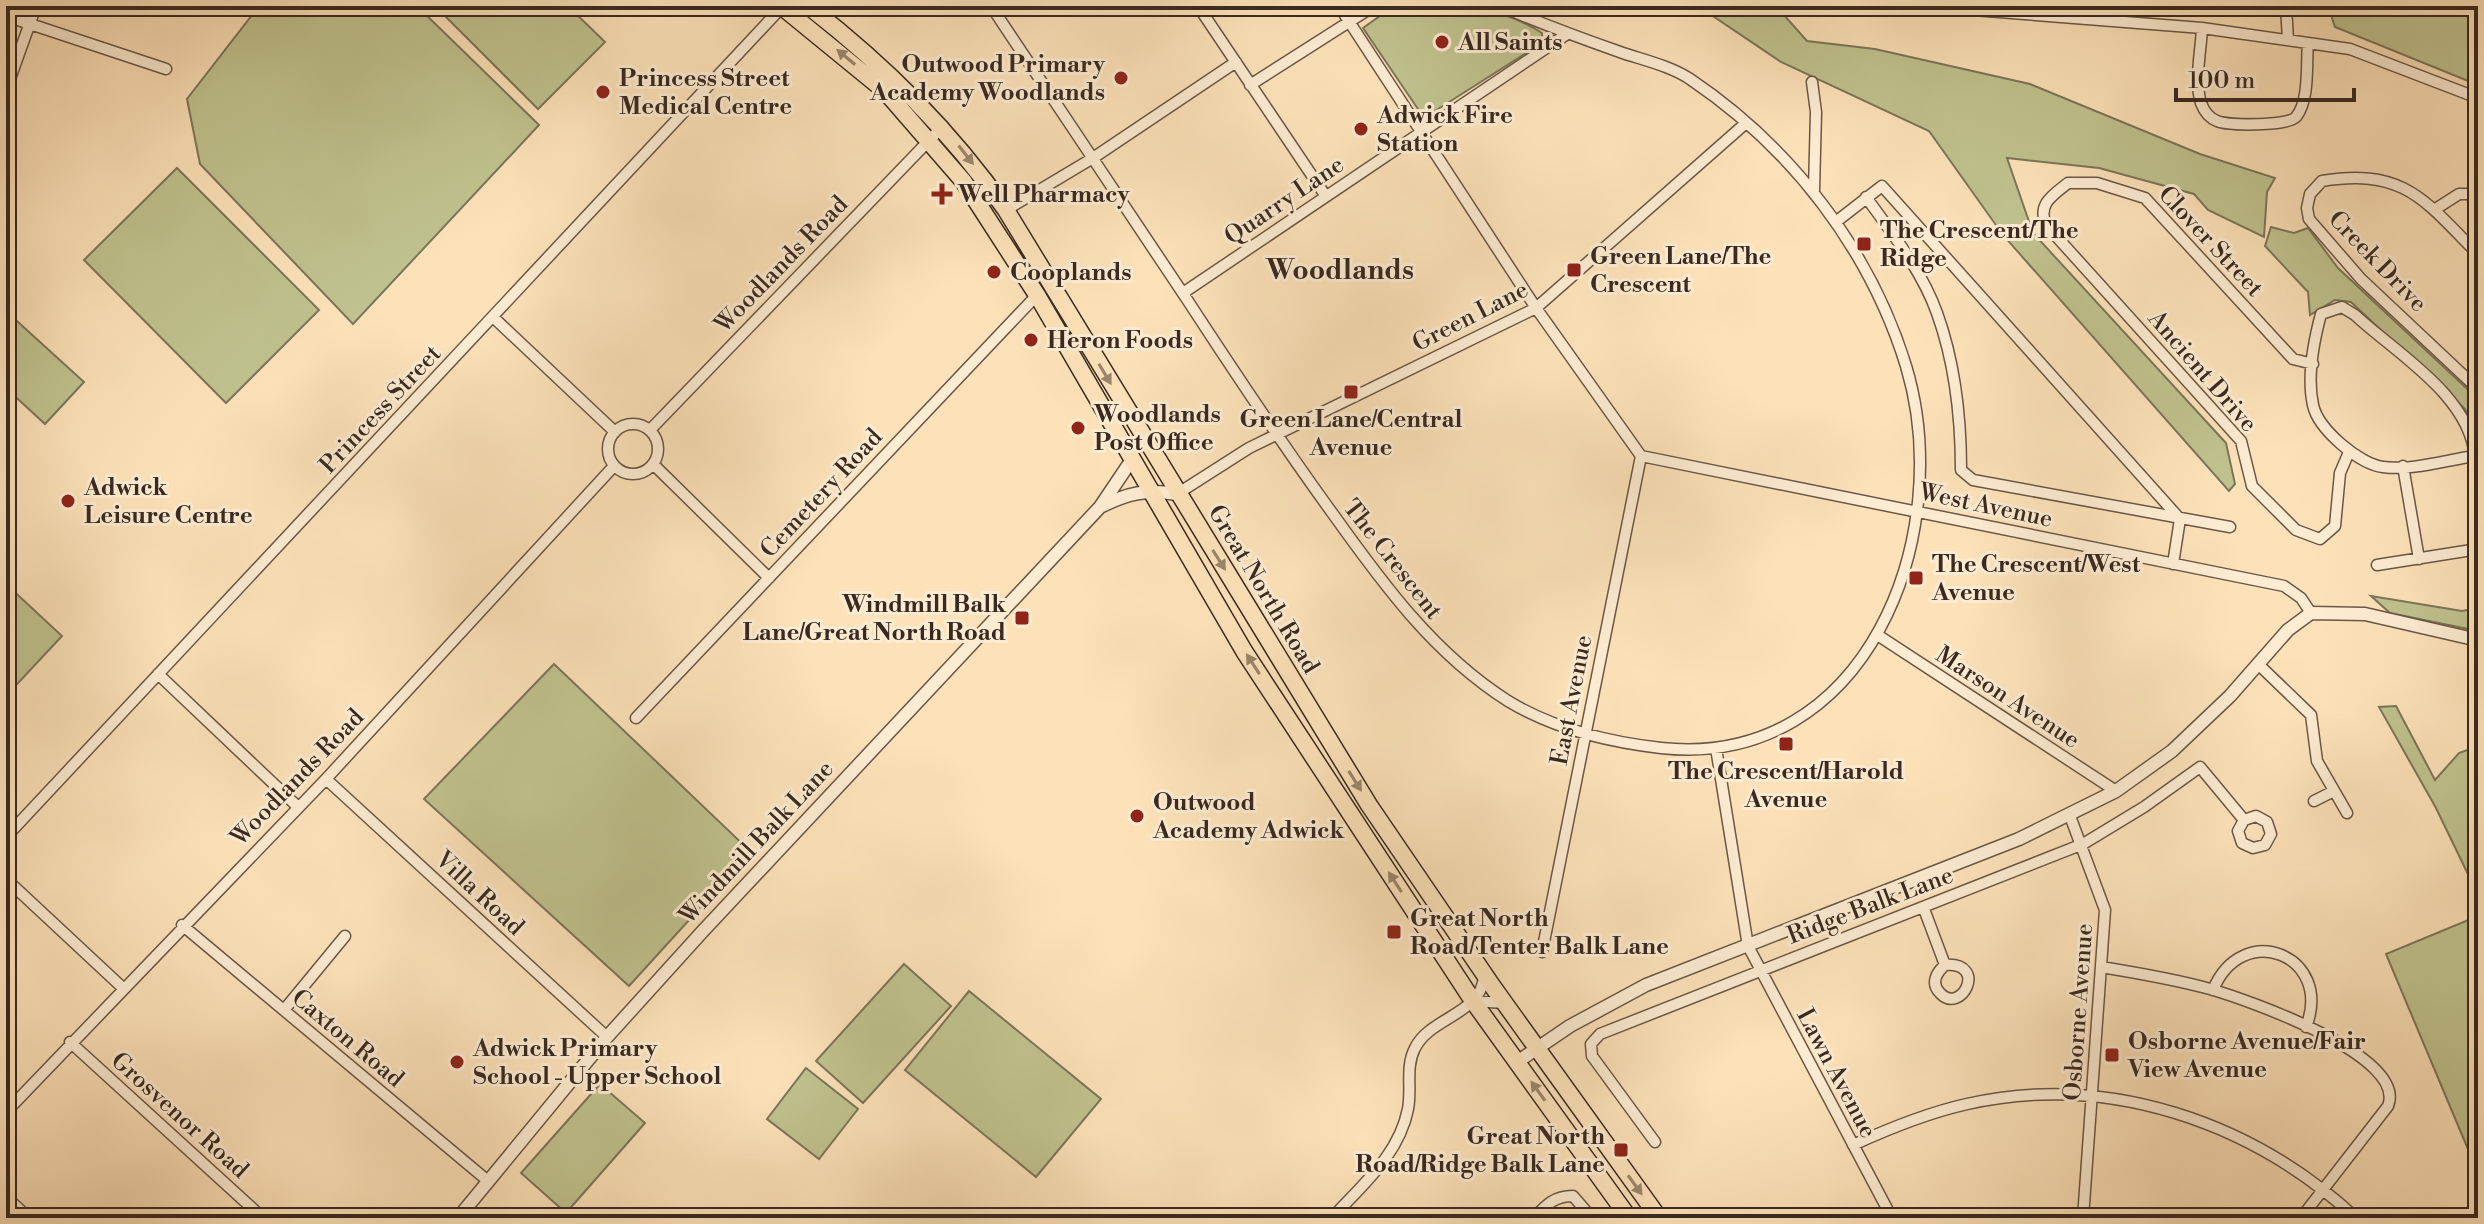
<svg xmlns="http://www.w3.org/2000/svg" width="2484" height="1224" font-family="'Libre Bodoni',serif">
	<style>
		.green { fill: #c0c38f; stroke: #7c7658; stroke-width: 2 }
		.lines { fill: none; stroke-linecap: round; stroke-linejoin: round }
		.minor-casing { stroke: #6a5747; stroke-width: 13 }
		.tertiary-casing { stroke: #6a5747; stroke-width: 15 }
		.trunk-casing { stroke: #392921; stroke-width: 19 }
		.minor { stroke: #feecd2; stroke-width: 10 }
		.tertiary { stroke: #feecd2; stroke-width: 12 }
		.trunk { stroke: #fde2b9; stroke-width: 16 }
		.oneway { fill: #9b866d }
		.poi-dot { fill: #8f2418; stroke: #feecd2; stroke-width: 3 }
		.labels { text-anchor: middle; stroke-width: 6; stroke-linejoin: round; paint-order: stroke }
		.poi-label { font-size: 24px; font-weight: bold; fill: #392921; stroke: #feecd2; text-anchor: start }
		.street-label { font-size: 24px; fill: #392921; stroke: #feecd2 }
		.quarter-label { font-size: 28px; font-weight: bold; fill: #392921; stroke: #feecd2 }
	</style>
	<rect width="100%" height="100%" fill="#fde2b9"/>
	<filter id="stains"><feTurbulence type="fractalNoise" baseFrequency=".0025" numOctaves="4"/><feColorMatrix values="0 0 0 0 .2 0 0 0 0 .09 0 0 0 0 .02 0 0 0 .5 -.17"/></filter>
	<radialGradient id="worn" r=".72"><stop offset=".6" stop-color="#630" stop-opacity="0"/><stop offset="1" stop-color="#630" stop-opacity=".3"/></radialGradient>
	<!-- green -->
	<path class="green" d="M 259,6 L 417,6 L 539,125 L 353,324 L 200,164 L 187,99 Z
		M 435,6 L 568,6 L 605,42 L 538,109 Z
		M 1394,6 C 1448,6 1495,2 1542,33 L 1542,43 L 1424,118 L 1363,28 Z
		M 1698,6 L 1776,6 L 1807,41 L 1875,49 L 2030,84 L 2200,154 L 2275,178 L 2267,192 L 2264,237 L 2208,210 L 2194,194 L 2099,168 L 2007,158 L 2033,233 L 2226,443 L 2235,484 L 2229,491 L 2003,235 L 1929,131 L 1781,62 Z
		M 2328,6 L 2478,6 L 2478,85 L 2335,27 Z
		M 177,168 L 319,310 L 226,403 L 84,260 Z
		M 2271,227 L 2294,233 L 2308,228 L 2338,268 L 2478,399 L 2478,436 L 2465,409 L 2351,302 L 2335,300 L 2310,315 L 2308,292 L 2265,246 Z
		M 7,312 L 84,382 L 45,424 L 6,388 Z
		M 6,584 L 62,636 L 6,696 Z
		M 2371,596 L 2462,611 L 2478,608 L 2478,631 L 2390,613 Z
		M 554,664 L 751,852 L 629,986 L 424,799 Z
		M 2396,706 L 2435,780 L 2459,753 L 2478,746 L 2478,895 L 2436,808 L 2379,707 Z
		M 2478,916 L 2478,1173 L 2386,954 Z
		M 904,964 L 951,1006 L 863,1103 L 816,1061 Z
		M 969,991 L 1101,1099 L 1036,1177 L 905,1070 Z
		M 806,1068 L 858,1109 L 819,1159 L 767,1119 Z
		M 600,1084 L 645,1123 L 566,1213 L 521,1173 Z"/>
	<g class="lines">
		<!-- minor casing -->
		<g class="minor-casing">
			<path id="minor" d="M 991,6 C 1056,105 1123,202 1188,301 C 1235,373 1282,444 1333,514 C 1383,584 1434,654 1508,701 C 1554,729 1608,742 1661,748 C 1867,770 1957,535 1906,366 C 1870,249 1791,147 1690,79 C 1671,66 1643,60 1620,52 C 1580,38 1540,23 1500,6
				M 1198,6 L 1325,195
				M 1339,6 L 1536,308 L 1641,456
				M 1922,6 L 2202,28 L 2350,49 L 2478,98
				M 2286,6 L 2288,40
				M 6,16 L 166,69
				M 2202,28 C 2201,51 2194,81 2201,103 C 2204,111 2209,118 2217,121 C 2229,126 2288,126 2296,117 C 2310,100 2306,63 2308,43
				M 1812,82 L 1816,112 L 1814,190
				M 1250,85 L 1374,6
				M 6,90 L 36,6
				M 1866,197 C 1892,233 1922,271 1937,313 C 1955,363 1961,417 1961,470 L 1973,480 L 2230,527
				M 1006,210 L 1093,158 L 1236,62
				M 2434,210 L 2459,194 L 2478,194
				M 1837,221 L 1882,186 L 2180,519 L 2173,564
				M 2478,254 C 2424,200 2405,168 2322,181 L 2310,194 L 2307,208 L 2309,219 L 2361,279 L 2478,389
				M 1183,293 L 1567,34
				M 493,317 L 615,432
				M 2313,364 L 2293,359 L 2145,198 L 2097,183 L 2068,183 C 2053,195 2037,204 2046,225 L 2241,441 L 2252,486 L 2296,530 L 2320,539 L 2335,526 L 2340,473 L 2349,452
				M608 449a25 25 0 1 1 50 0a25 25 0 1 1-50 0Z
				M 650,430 L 943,126
				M 1641,456 L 2284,586 L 2301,598 L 2311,613
				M 2475,456 C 2469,395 2397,354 2355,315 L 2342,307 L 2321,314 C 2314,340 2307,378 2313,405 C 2318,429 2359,464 2383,467 C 2412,471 2446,460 2475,456 L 2478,455
				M 653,464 L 769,578
				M 2403,466 L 2419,559
				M 1177,494 L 1249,448 L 1536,308 L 1746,123
				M 2377,565 L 2478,549
				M 1879,636 L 2116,791
				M 2258,664 L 2311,715 L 2317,761 L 2347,813
				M 158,674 L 297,806
				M 636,718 L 1037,295
				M 1716,748 L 1748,946 L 1892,1218
				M 326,779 L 607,1037
				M 2314,801 L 2334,791
				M 2070,816 L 2105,910 L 2083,1218
				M 6,837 L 782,7
				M 6,879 L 124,989
				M 1924,909 L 1945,965 C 1989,962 1961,1016 1940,993 C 1930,983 1937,972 1945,965
				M 182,925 L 488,1181
				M 1542,952 L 1641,456
				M 2101,967 C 2138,973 2174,979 2210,989 C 2248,1000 2408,1056 2388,1106 L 2301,1218
				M 2213,990 C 2242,919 2334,955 2306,1027
				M 1473,1001 L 1504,1003
				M 284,1010 L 345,936
				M 70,1042 L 263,1218
				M 6,1112 L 326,779 L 614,466
				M 1655,1142 L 1592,1056 L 1591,1044 L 1600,1034 L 2083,844 L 2144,807 L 2200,767 L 2244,820 L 2238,831 L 2242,843 L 2253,848 L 2265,845 L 2271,834 L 2267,822 L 2256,816 L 2244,820
				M 1853,1145 C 1890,1128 1927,1113 1967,1104 C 2108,1072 2252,1122 2356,1218
				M 6,1197 L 29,1218
				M 1332,1218 C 1362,1185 1399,1155 1408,1109 C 1412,1089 1405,1067 1415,1048 C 1430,1017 1483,1014 1484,975
				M 1534,1218 C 1546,1205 1554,1196 1573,1196 L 1592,1218"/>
		</g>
		<!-- tertiary casing -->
		<g class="tertiary-casing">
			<path id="tertiary" d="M 1100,507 C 1128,493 1146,489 1177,494
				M 1517,1062 L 1570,1026 L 1646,985 L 2019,839 L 2116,791 L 2172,751 L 2230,696 L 2288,630 L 2311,613 L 2365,614 L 2478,640
				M 458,1218 L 607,1037 L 702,932 L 1100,507 L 1131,461"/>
		</g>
		<!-- trunk casing -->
		<g class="trunk-casing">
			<path id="trunk" d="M 781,6 L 885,91 L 964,182 L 1037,295 L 1244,651 L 1473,1001 L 1629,1218
				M 808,6 C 885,66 950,130 1006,210 L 1369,805 L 1493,987 L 1659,1218"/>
		</g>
		<!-- minor -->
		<use href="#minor" class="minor"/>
		<!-- tertiary -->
		<use href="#tertiary" class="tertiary"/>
		<!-- trunk -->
		<use href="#trunk" class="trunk"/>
	</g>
	<!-- one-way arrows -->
	<defs><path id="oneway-solid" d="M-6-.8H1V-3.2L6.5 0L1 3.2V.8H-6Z" transform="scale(2)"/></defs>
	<g class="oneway">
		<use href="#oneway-solid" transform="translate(846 57) rotate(-140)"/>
		<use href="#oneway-solid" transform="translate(966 155) rotate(52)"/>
		<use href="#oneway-solid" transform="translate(1105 374) rotate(59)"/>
		<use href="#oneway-solid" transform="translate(1219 560) rotate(58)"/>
		<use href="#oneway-solid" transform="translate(1253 664) rotate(-123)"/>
		<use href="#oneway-solid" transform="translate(1355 781) rotate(58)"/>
		<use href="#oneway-solid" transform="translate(1395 882) rotate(-123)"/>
		<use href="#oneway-solid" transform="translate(1538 1091) rotate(-126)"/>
		<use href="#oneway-solid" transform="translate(1635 1185) rotate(54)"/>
	</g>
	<!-- markers -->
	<g class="poi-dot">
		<circle cx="1442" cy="42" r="8"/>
		<circle cx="1121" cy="78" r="8"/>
		<circle cx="603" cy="92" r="8"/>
		<circle cx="1361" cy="129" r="8"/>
		<path d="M938 182h8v8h8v8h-8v8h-8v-8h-8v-8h8z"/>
		<rect x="1856" y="236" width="16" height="16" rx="4"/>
		<rect x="1566" y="262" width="16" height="16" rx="4"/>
		<circle cx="994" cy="272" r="8"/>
		<circle cx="1031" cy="340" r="8"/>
		<rect x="1343" y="384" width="16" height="16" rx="4"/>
		<circle cx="1078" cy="428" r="8"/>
		<circle cx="68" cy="501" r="8"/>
		<rect x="1908" y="570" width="16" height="16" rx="4"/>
		<rect x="1014" y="610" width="16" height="16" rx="4"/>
		<rect x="1778" y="736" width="16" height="16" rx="4"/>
		<circle cx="1137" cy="816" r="8"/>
		<rect x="1386" y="924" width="16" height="16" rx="4"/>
		<rect x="2104" y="1047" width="16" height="16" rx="4"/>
		<circle cx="457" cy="1062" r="8"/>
		<rect x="1613" y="1142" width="16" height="16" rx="4"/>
	</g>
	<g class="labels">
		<!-- poi labels -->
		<g class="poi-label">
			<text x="1458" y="50">All Saints</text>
			<text x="1105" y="72" text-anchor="end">Outwood Primary<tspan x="1105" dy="28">Academy Woodlands</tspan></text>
			<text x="619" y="86">Princess Street<tspan x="619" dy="28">Medical Centre</tspan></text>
			<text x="1377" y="123">Adwick Fire<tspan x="1377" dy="28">Station</tspan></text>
			<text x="958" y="202">Well Pharmacy</text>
			<text x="1880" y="238">The Crescent/The<tspan x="1880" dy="28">Ridge</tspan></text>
			<text x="1590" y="264">Green Lane/The<tspan x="1590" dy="28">Crescent</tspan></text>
			<text x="1010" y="280">Cooplands</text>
			<text x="1047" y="348">Heron Foods</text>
			<text x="1094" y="422">Woodlands<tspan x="1094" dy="28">Post Office</tspan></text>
			<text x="1351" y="427" text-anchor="middle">Green Lane/Central<tspan x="1351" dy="28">Avenue</tspan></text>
			<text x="84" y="495">Adwick<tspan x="84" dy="28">Leisure Centre</tspan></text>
			<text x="1932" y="572">The Crescent/West<tspan x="1932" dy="28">Avenue</tspan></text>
			<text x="1006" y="612" text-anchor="end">Windmill Balk<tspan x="1006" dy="28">Lane/Great North Road</tspan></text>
			<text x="1786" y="779" text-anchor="middle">The Crescent/Harold<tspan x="1786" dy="28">Avenue</tspan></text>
			<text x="1153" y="810">Outwood<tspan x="1153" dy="28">Academy Adwick</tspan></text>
			<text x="1410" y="926">Great North<tspan x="1410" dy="28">Road/Tenter Balk Lane</tspan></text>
			<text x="2128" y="1049">Osborne Avenue/Fair<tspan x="2128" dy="28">View Avenue</tspan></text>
			<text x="473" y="1056">Adwick Primary<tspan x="473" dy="28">School - Upper School</tspan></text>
			<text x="1605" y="1144" text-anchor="end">Great North<tspan x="1605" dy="28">Road/Ridge Balk Lane</tspan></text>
		</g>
		<!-- street labels -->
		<g class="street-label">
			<text transform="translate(1284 200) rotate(-34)" y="8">Quarry Lane</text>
			<text transform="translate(2211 241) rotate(47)" y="8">Clover Street</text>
			<text transform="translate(2378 261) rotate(46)" y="8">Creek Drive</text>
			<text transform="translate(781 264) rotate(-46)" y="8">Woodlands Road</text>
			<text transform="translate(1470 316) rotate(-27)" y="8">Green Lane</text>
			<text transform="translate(2203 371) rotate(49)" y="8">Ancient Drive</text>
			<text transform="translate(380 409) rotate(-47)" y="8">Princess Street</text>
			<text transform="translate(821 493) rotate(-47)" y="8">Cemetery Road</text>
			<text transform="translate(1986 505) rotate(12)" y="8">West Avenue</text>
			<text transform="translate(1393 559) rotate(52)" y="8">The Crescent</text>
			<text transform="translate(1264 589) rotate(59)" y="8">Great North Road</text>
			<text transform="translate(2008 697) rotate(33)" y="8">Marson Avenue</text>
			<text transform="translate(1571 700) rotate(-79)" y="8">East Avenue</text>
			<text transform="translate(297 777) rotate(-46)" y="8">Woodlands Road</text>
			<text transform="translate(756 842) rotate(-47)" y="8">Windmill Balk Lane</text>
			<text transform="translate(480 893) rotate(43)" y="8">Villa Road</text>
			<text transform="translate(1870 905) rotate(-21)" y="8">Ridge Balk Lane</text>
			<text transform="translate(2078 1012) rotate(-86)" y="8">Osborne Avenue</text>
			<text transform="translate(348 1038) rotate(40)" y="8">Caxton Road</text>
			<text transform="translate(1837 1073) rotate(62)" y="8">Lawn Avenue</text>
			<text transform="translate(180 1115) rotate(42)" y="8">Grosvenor Road</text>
		</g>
		<!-- quarter labels -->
		<g class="quarter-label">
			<text x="1340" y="279">Woodlands</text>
		</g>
	</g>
	<!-- margin -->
	<rect width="2484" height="1224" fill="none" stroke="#fde2b9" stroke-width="32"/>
	<rect x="8" y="8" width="2468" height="1208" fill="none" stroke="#392921" stroke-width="4"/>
	<rect x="16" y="16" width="2452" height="1192" fill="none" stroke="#392921" stroke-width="2"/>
	<!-- scale -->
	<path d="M2176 88v12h178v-12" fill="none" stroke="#392921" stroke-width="4"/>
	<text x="2188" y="88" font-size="24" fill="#392921" stroke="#feecd2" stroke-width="6" paint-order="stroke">100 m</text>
	<rect width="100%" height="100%" filter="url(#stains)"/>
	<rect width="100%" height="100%" fill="url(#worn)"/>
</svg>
